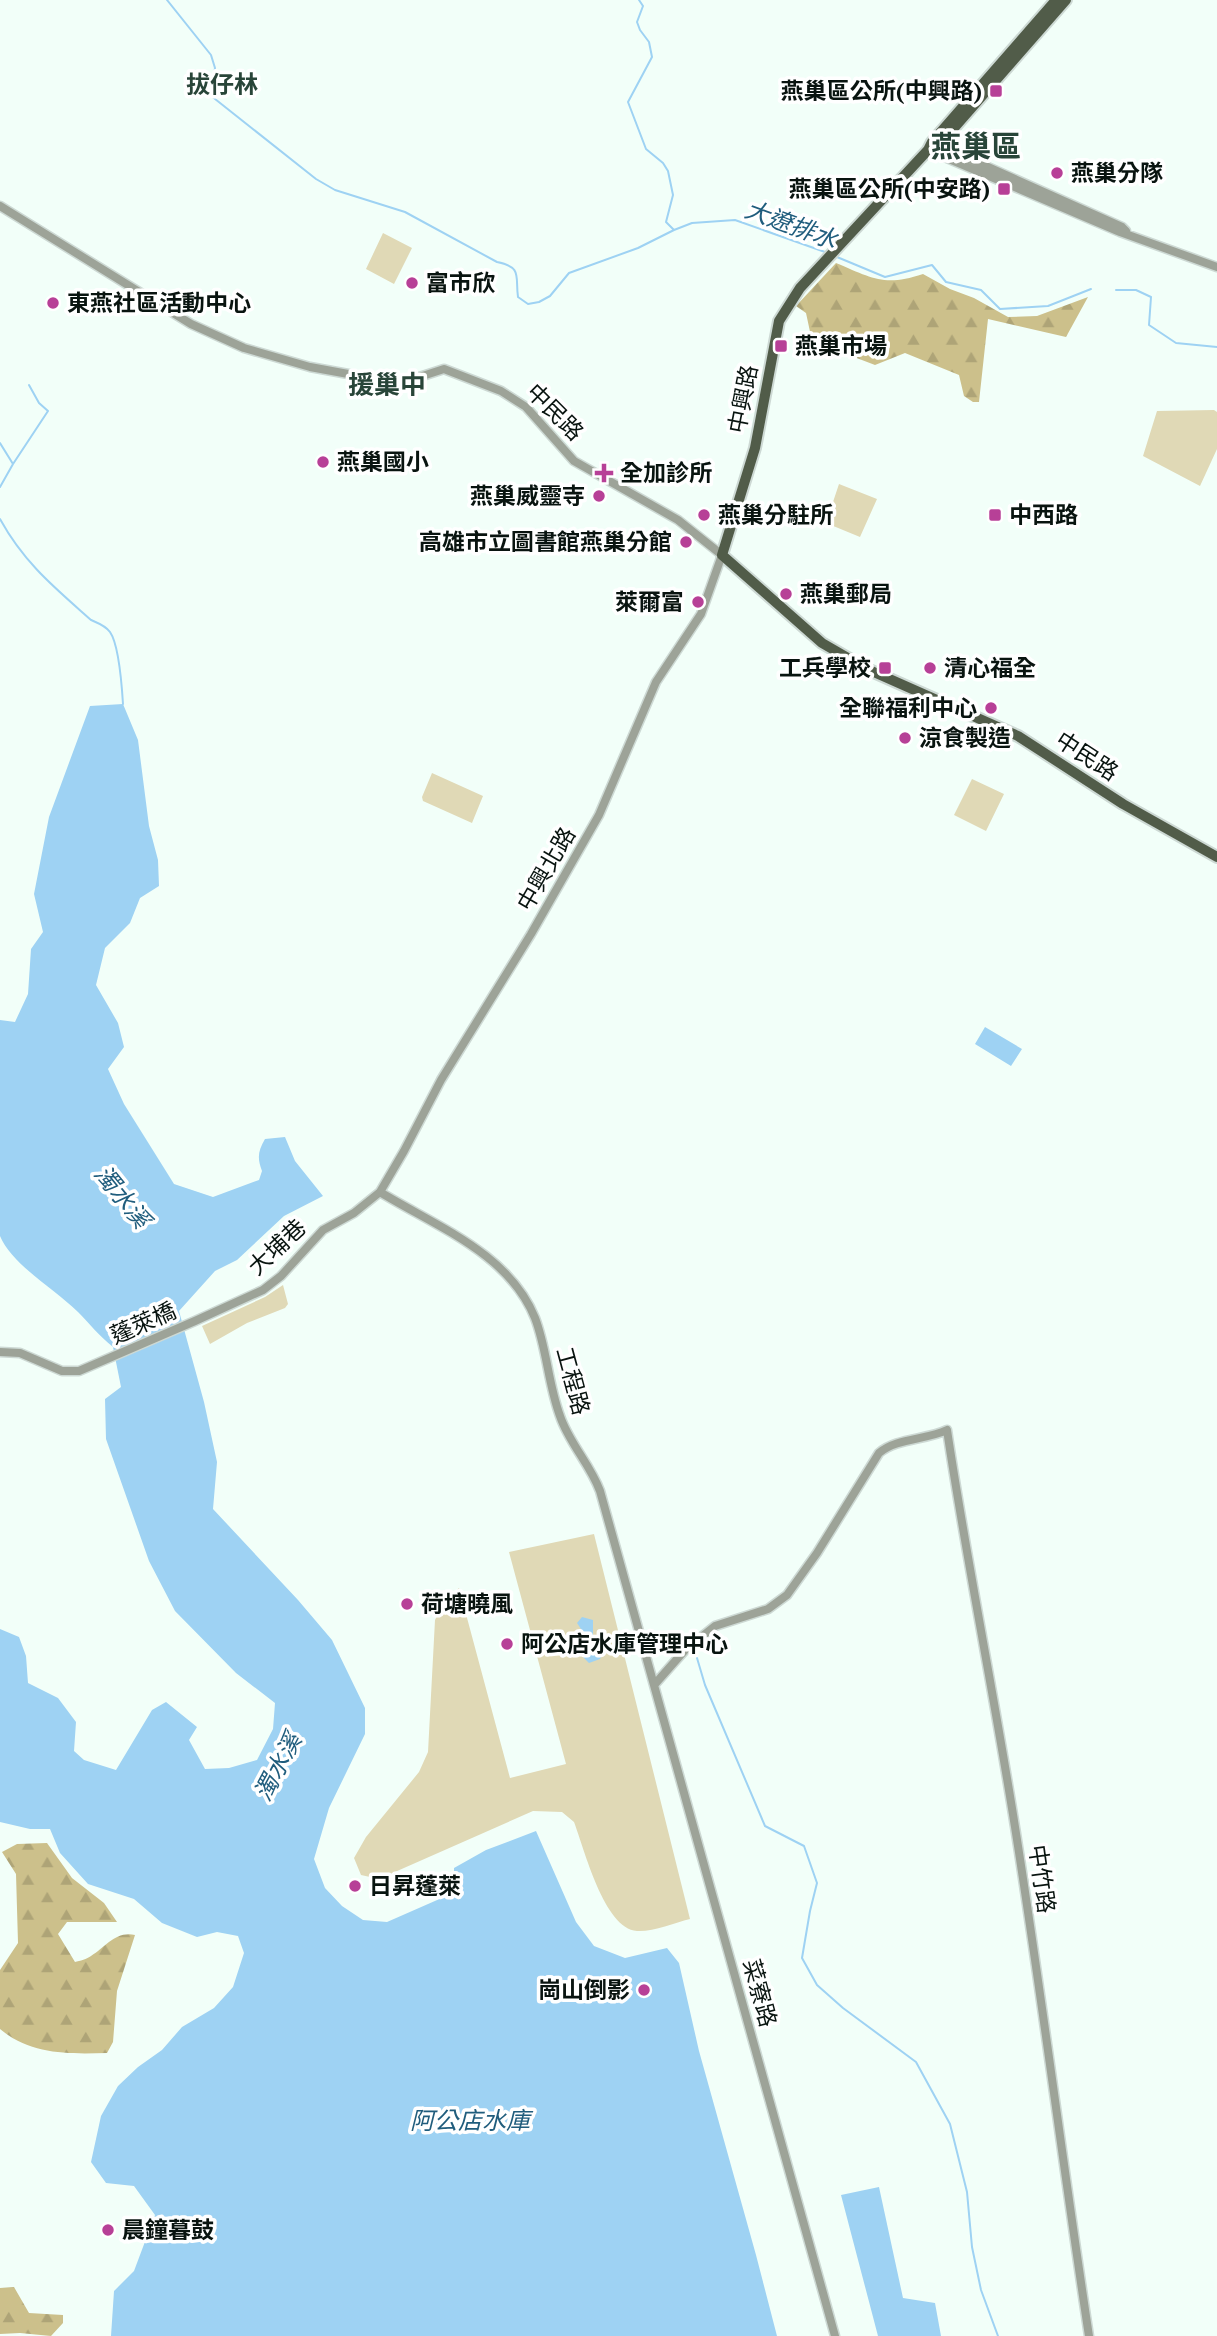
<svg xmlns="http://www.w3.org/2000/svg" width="1217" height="2336" font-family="'PT Serif','Noto Sans TC',serif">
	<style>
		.forest { fill: url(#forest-firs) }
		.green { fill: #e0d9b6 }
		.water { fill: #9ed2f3 }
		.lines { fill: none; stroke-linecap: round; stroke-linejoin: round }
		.stream { stroke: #9ed2f3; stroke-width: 2 }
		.minor-casing { stroke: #cdd9d4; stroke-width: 11 }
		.major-casing { stroke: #cdd9d4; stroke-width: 14 }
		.minor { stroke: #9da398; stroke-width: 8 }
		.major { stroke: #515c49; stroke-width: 10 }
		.poi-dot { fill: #b74097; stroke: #fff; stroke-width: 2.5 }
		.labels { text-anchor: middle; stroke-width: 7; stroke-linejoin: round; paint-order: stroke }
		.poi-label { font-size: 23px; font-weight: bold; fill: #091410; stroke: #fff; text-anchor: start }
		.street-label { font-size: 23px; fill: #091410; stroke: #fff }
		.neighbourhood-label { font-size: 24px; font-weight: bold; fill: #294539; stroke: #fff }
		.water-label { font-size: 24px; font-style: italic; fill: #205d7d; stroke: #fff }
		.quarter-label { font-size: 26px; font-weight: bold; fill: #294539; stroke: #fff }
		.district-label { font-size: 30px; font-weight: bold; fill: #294539; stroke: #fff }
	</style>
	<defs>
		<pattern id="forest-firs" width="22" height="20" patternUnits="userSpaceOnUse" patternTransform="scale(1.75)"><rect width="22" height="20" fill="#ccc08b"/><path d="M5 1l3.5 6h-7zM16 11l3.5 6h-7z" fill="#aea477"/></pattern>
	</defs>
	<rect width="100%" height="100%" fill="#f2fff9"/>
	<!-- forest -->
	<path class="forest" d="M 836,263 C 872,278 884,287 923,274 L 950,289 L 974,298 L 1008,317 L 1037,316 L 1088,297 L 1066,337 L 988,319 L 979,402 L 973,402 L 964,396 L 959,375 L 905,353 L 875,365 L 812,341 L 806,313 L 796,306 Z
		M 47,1843 L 72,1878 L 104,1903 L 117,1922 L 67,1922 L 58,1934 L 75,1962 C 80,1961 87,1959 91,1956 C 106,1947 115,1931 135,1935 L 117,1991 L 113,2042 L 107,2053 C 68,2054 31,2055 0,2029 L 0,1970 L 18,1943 L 16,1874 L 2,1852 L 17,1844 Z
		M 14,2287 L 29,2313 L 63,2315 L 63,2323 L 51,2336 L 20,2333 L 0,2334 L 0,2288 Z"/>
	<!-- green -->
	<path class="green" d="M 383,233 L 412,248 L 394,284 L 366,269 Z
		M 1214,410 L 1217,412 L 1217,449 L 1200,486 L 1143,456 L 1157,411 Z
		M 839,484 L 877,499 L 860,537 L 826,523 Z
		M 432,773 L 483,796 L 472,823 L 423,801 L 422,797 Z
		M 972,779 L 1004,794 L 986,831 L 954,815 Z
		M 283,1285 L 288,1304 L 285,1308 L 247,1323 L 210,1344 L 202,1326 L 265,1297 Z
		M 594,1534 L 690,1919 C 674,1923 653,1932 637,1931 C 604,1929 584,1848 574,1822 L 562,1812 L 533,1811 L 379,1879 L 361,1875 L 354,1858 L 366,1837 L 419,1772 L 428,1752 L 435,1620 L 445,1600 L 459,1588 L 510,1778 L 566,1764 L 509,1552 Z"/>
	<!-- water -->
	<path class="water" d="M 123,704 L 138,740 L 149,826 L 158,860 L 159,886 L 140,898 L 130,923 L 105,948 L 96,985 L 118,1023 L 124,1047 L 108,1069 L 124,1104 L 174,1184 L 213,1197 L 259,1180 L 262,1171 C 257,1158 258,1151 265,1139 L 285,1137 L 295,1161 L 323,1196 L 284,1216 L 237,1260 L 215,1271 L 179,1311 L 204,1402 L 217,1462 L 213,1509 L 298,1600 L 332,1640 L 365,1708 L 365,1734 L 329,1808 L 314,1859 L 325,1888 L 342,1906 L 363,1920 L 387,1922 L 444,1897 L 454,1881 L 454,1868 L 486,1850 L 536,1831 L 576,1922 L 594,1946 L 625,1958 L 667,1948 L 679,1963 L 699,2051 L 756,2255 L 777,2336 L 111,2336 L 114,2291 L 134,2271 L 155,2215 L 134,2186 L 106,2183 L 91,2162 L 101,2116 L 118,2086 L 138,2067 L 162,2050 L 182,2027 L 214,2008 L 233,1987 L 244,1953 L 238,1936 L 217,1932 L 197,1937 L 162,1923 L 134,1899 L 88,1884 L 60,1853 L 50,1829 L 30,1829 L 0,1822 L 0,1629 L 19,1637 L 26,1656 L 28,1683 L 58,1698 L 76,1722 L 74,1751 L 84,1760 L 116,1770 L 152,1710 L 166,1702 L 197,1727 L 189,1740 L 205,1769 L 229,1768 L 257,1760 L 273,1729 L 275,1703 L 236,1673 L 175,1611 L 149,1561 L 106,1439 L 105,1399 L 121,1387 L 113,1347 C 99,1336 90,1324 78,1312 C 55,1289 12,1265 0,1236 L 0,1020 L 15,1022 L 28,994 L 31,949 L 43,932 L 34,894 L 49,817 L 90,706 Z
		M 985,1027 L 1022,1049 L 1011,1066 L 975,1044 Z
		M 582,1617 L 593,1620 L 593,1637 L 602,1655 L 600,1659 L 589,1663 L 583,1657 L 585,1645 L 580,1638 L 581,1629 L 577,1623 Z
		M 879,2187 L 903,2298 L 935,2303 L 941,2336 L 878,2336 L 841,2195 Z"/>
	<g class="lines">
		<!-- stream -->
		<path class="stream" d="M 167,0 L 211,55 L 215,68 L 210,95 L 316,179 L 335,190 L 405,212 L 497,262 C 523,267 515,277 518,297 L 528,304 L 539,302 L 550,296 L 569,273 L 638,248 L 674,230
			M 639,0 L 643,6 L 637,22 L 640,30 L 649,42 L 652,57 L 628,102 L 646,149 L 663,163 L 668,171 L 673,195 L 666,222 L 674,230 L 692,223 L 735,220 L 825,252
			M 189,97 L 209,95
			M 837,257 L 885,277 L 932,265 L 946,282 L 981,290 L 1000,309 L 1048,306 L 1091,289
			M 1116,290 L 1136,290 L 1151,297 L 1149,325 L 1176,343 L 1217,347
			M 0,443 L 13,464 L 0,487
			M 13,464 L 48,411 L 39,403 L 29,385
			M 0,519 C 24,563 55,588 91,620 C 98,623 106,626 110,632 C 119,645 122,688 123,704
			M 697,1658 L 705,1685 L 765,1826 L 804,1846 L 817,1883 L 810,1911 L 802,1958 L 817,1985 L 843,2008 L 916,2062 L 950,2124 L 967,2192 L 972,2247 L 981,2290 L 998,2336"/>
		<!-- minor casing -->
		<g class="minor-casing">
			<path id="minor" d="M 932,142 L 1122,227 L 1126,231
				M 928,150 L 1120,232 L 1217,267
				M 0,206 L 191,324 L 244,348 L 310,367 L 392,382 L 407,381 L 444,369 L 501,391 L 526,407 L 574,461 L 678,520 L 722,555 L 701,614 L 656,682 L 599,815 L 531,934 L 441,1080 L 404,1151 L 380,1192 L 354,1213 L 323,1230 L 281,1276 L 263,1290 L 195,1321 L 79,1371 L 62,1371 L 20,1353 L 0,1352
				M 380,1192 C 435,1226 509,1253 535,1318 C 547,1349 548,1384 560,1416 C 569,1443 590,1464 600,1491 L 835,2336
				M 655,1684 L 685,1650 L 715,1626 L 768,1609 L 787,1595 L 817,1553 L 879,1453 C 896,1438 926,1440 947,1430 C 967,1563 994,1694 1015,1827 C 1042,1996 1063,2167 1089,2336"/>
		</g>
		<!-- major casing -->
		<g class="major-casing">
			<path id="major" d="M 1056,0 L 932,142 L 928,150 L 800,288 L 779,321 L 755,448 L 722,555 L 822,643 L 867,669 L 1018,736 L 1123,804 L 1217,857
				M 947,136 L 1066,0"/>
		</g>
		<!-- minor -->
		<use href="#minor" class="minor"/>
		<!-- major -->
		<use href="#major" class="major"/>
	</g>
	<!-- markers -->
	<g class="poi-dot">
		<rect x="989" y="84" width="14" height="14" rx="3.5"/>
		<circle cx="1057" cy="173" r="7"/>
		<rect x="997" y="182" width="14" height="14" rx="3.5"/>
		<circle cx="412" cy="283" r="7"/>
		<circle cx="53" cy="303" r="7"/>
		<rect x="774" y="339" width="14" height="14" rx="3.5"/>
		<circle cx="323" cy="462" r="7"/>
		<path d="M600.5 462.5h7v7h7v7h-7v7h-7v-7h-7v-7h7z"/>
		<circle cx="599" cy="496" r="7"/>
		<circle cx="704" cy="515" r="7"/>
		<rect x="988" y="508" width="14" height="14" rx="3.5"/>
		<circle cx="686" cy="542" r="7"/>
		<circle cx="786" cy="594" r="7"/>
		<circle cx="698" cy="602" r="7"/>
		<rect x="878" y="661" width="14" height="14" rx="3.5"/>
		<circle cx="930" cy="668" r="7"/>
		<circle cx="991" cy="708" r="7"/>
		<circle cx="905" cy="738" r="7"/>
		<circle cx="407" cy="1604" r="7"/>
		<circle cx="507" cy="1644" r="7"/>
		<circle cx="355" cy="1886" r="7"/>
		<circle cx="644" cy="1990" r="7"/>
		<circle cx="108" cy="2230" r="7"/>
	</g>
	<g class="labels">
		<!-- poi labels -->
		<g class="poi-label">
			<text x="982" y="99" text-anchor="end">燕巢區公所(中興路)</text>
			<text x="1071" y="181">燕巢分隊</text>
			<text x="990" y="197" text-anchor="end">燕巢區公所(中安路)</text>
			<text x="426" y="291">富市欣</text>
			<text x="67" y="311">東燕社區活動中心</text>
			<text x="795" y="354">燕巢市場</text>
			<text x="337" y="470">燕巢國小</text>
			<text x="620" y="481">全加診所</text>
			<text x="585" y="504" text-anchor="end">燕巢威靈寺</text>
			<text x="718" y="523">燕巢分駐所</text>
			<text x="1009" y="523">中西路</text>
			<text x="672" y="550" text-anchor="end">高雄市立圖書館燕巢分館</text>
			<text x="800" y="602">燕巢郵局</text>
			<text x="684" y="610" text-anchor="end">萊爾富</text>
			<text x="871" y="676" text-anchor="end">工兵學校</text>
			<text x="944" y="676">清心福全</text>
			<text x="977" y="716" text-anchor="end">全聯福利中心</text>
			<text x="919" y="746">涼食製造</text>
			<text x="421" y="1612">荷塘曉風</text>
			<text x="521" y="1652">阿公店水庫管理中心</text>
			<text x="369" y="1894">日昇蓬萊</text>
			<text x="630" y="1998" text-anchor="end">崗山倒影</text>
			<text x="122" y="2238">晨鐘暮鼓</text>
		</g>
		<!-- street labels -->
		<g class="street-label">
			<text transform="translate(743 399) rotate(-79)" y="8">中興路</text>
			<text transform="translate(555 412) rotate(45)" y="8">中民路</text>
			<text transform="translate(1087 756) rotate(33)" y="8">中民路</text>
			<text transform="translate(546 869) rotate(-60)" y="8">中興北路</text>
			<text transform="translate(277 1247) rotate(-43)" y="8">大埔巷</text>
			<text transform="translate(143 1323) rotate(-24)" y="8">蓬萊橋</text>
			<text transform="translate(573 1381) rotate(75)" y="8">工程路</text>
			<text transform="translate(1042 1879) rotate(82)" y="8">中竹路</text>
			<text transform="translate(760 1993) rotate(75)" y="8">菜寮路</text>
		</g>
		<!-- neighbourhood labels -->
		<g class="neighbourhood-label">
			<text x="222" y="93">拔仔林</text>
		</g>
		<!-- water labels -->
		<g class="water-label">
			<text transform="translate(791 225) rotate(20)" y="8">大遼排水</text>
			<text transform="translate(122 1197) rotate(51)" y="8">濁水溪</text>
			<text transform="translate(278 1767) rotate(-62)" y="8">濁水溪</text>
			<text x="470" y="2129">阿公店水庫</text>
		</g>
		<!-- quarter labels -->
		<g class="quarter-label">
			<text x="387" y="394">援巢中</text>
		</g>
		<!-- district labels -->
		<g class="district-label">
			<text x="976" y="157">燕巢區</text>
		</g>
	</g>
</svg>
